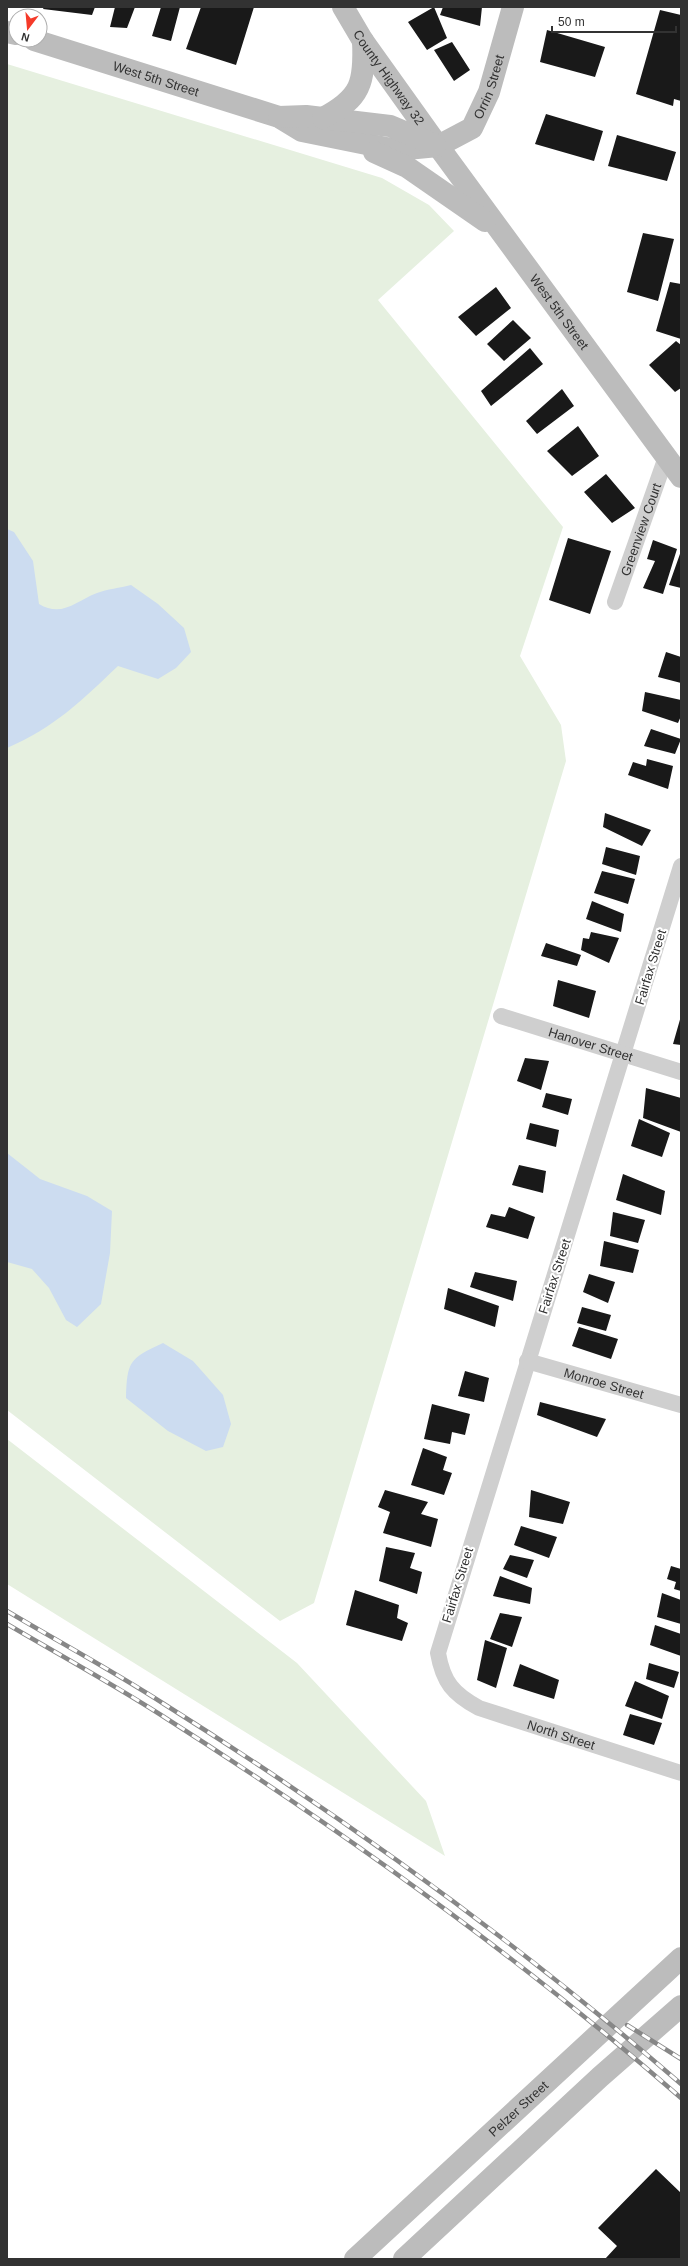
<svg xmlns="http://www.w3.org/2000/svg" width="688" height="2266" font-family="Helvetica,sans-serif">
	<style>
		.green { fill: #e6f0e0 }
		.water { fill: #ccdcf0 }
		.building { fill: #191919 }
		.lines { fill: none; stroke-linecap: round; stroke-linejoin: round }
		.street { stroke: #cfcfcf; stroke-width: 16 }
		.secondary { stroke: #bcbcbc; stroke-width: 22 }
		.rail-casing { stroke: #878787; stroke-width: 4.5 }
		.rail { stroke: #fff; stroke-width: 3; stroke-dasharray: 9; stroke-linecap: butt }
		.labels { text-anchor: middle; stroke-width: 4; stroke-linejoin: round; paint-order: stroke }
		.street-label { font-size: 13px; fill: #323232; stroke: #fff }
	</style>
	<rect width="100%" height="100%" fill="#fff"/>
	<!-- green -->
	<path class="green" d="M 7,64 L 382,178 L 429,205 L 454,231 L 378,300 L 563,527 L 520,656 L 561,725 L 566,761 L 314,1603 L 280,1621 L 7,1410 Z
		M 7,1439 L 297,1663 L 426,1801 L 445,1856 L 7,1584 Z"/>
	<!-- water -->
	<path class="water" d="M 7,529 L 14,532 L 33,561 L 39,604 C 62,618 76,601 97,593 C 107,589 120,588 131,585 L 158,604 L 184,628 L 191,652 L 176,668 L 158,679 L 118,666 C 80,702 55,727 7,748 Z
		M 7,1153 L 40,1179 L 87,1196 L 112,1211 L 110,1253 L 101,1304 L 77,1327 L 66,1320 L 49,1288 L 32,1269 L 7,1262 Z
		M 163,1343 L 193,1361 L 223,1395 L 231,1424 L 223,1447 L 206,1451 L 168,1431 L 126,1398 C 127,1361 130,1358 163,1343 Z"/>
	<!-- building -->
	<path class="building" d="M 44,7 L 95,7 L 92,15 L 43,9 Z
		M 115,7 L 135,7 L 127,28 L 110,27 Z
		M 161,7 L 180,7 L 171,41 L 152,36 Z
		M 201,7 L 254,7 L 236,65 L 186,49 Z
		M 434,7 L 447,38 L 427,50 L 408,22 Z
		M 443,7 L 482,7 L 480,26 L 440,15 Z
		M 660,10 L 681,15 L 681,101 L 674,99 L 673,106 L 636,94 Z
		M 547,30 L 605,47 L 595,77 L 540,62 Z
		M 452,42 L 470,70 L 454,81 L 434,50 Z
		M 546,114 L 603,131 L 594,161 L 535,144 Z
		M 617,135 L 676,152 L 667,181 L 608,166 Z
		M 643,233 L 674,239 L 658,301 L 627,292 Z
		M 670,282 L 681,284 L 681,339 L 656,331 Z
		M 496,287 L 511,308 L 476,336 L 458,317 Z
		M 513,320 L 531,338 L 504,361 L 487,344 Z
		M 676,341 L 681,345 L 681,388 L 675,392 L 649,365 Z
		M 530,348 L 543,364 L 491,406 L 481,391 Z
		M 562,389 L 574,406 L 537,434 L 526,421 Z
		M 578,426 L 599,456 L 572,476 L 547,451 Z
		M 606,474 L 635,508 L 612,523 L 584,492 Z
		M 568,538 L 611,551 L 590,614 L 549,600 Z
		M 653,540 L 677,549 L 663,594 L 643,588 L 655,561 L 647,559 Z
		M 681,551 L 681,588 L 669,585 Z
		M 666,652 L 681,657 L 681,683 L 658,677 Z
		M 645,692 L 681,700 L 681,716 L 678,723 L 642,711 Z
		M 651,729 L 681,739 L 675,754 L 644,746 Z
		M 647,759 L 673,766 L 668,789 L 628,775 L 633,762 L 646,766 Z
		M 605,813 L 651,830 L 642,846 L 603,827 Z
		M 606,847 L 640,856 L 636,875 L 602,864 Z
		M 602,871 L 635,879 L 628,904 L 594,893 Z
		M 592,901 L 624,914 L 621,932 L 586,919 Z
		M 591,932 L 619,938 L 609,963 L 581,950 L 583,938 L 589,939 Z
		M 546,943 L 581,955 L 577,966 L 541,956 Z
		M 558,980 L 596,991 L 589,1018 L 553,1006 Z
		M 681,1016 L 681,1045 L 673,1044 Z
		M 525,1058 L 549,1061 L 541,1090 L 517,1081 Z
		M 646,1088 L 681,1098 L 681,1132 L 643,1118 Z
		M 546,1093 L 572,1099 L 568,1115 L 542,1107 Z
		M 639,1119 L 670,1133 L 662,1157 L 631,1146 Z
		M 530,1123 L 559,1130 L 556,1147 L 526,1139 Z
		M 519,1165 L 546,1171 L 543,1193 L 512,1185 Z
		M 623,1174 L 665,1191 L 661,1215 L 616,1200 Z
		M 509,1207 L 535,1217 L 528,1239 L 486,1227 L 491,1214 L 505,1217 Z
		M 613,1212 L 645,1220 L 638,1243 L 610,1236 Z
		M 604,1241 L 639,1250 L 633,1273 L 600,1266 Z
		M 475,1272 L 517,1281 L 513,1301 L 470,1287 Z
		M 589,1274 L 615,1282 L 608,1303 L 583,1292 Z
		M 448,1288 L 499,1306 L 495,1327 L 444,1309 Z
		M 582,1307 L 611,1315 L 606,1331 L 577,1323 Z
		M 579,1327 L 618,1339 L 611,1359 L 572,1346 Z
		M 465,1371 L 489,1378 L 484,1402 L 458,1396 Z
		M 540,1402 L 606,1419 L 597,1437 L 537,1415 Z
		M 432,1404 L 470,1414 L 465,1435 L 452,1432 L 450,1444 L 424,1439 Z
		M 423,1448 L 447,1457 L 443,1470 L 452,1473 L 444,1495 L 411,1485 Z
		M 385,1490 L 428,1502 L 421,1514 L 438,1519 L 431,1547 L 383,1533 L 390,1512 L 378,1507 Z
		M 531,1490 L 570,1502 L 563,1524 L 529,1517 Z
		M 521,1526 L 557,1537 L 549,1558 L 514,1545 Z
		M 386,1547 L 415,1553 L 410,1568 L 422,1572 L 417,1594 L 379,1581 Z
		M 510,1555 L 534,1560 L 527,1578 L 503,1569 Z
		M 671,1566 L 681,1569 L 681,1591 L 674,1589 L 676,1582 L 667,1579 Z
		M 500,1576 L 532,1588 L 530,1604 L 493,1596 Z
		M 355,1590 L 399,1605 L 397,1618 L 408,1623 L 402,1641 L 346,1625 Z
		M 662,1593 L 681,1600 L 681,1624 L 657,1617 Z
		M 500,1613 L 522,1617 L 512,1647 L 490,1639 Z
		M 655,1625 L 681,1634 L 681,1656 L 650,1645 Z
		M 485,1640 L 507,1648 L 496,1688 L 477,1680 Z
		M 649,1663 L 679,1672 L 674,1688 L 646,1679 Z
		M 520,1664 L 559,1680 L 554,1699 L 513,1686 Z
		M 635,1681 L 669,1696 L 662,1719 L 625,1706 Z
		M 630,1714 L 662,1723 L 654,1745 L 623,1735 Z
		M 656,2169 L 681,2193 L 681,2259 L 605,2259 L 617,2246 L 598,2228 Z"/>
	<g class="lines">
		<!-- street -->
		<g class="street">
			<path id="s1" d="M 615,602 L 666,457"/>
			<path id="s2" d="M 681,866 L 438,1653 C 443,1682 453,1694 479,1708 L 681,1773"/>
			<path id="s3" d="M 501,1016 L 681,1072"/>
			<path id="s4" d="M 527,1361 L 681,1405"/>
		</g>
		<!-- secondary -->
		<g class="secondary">
			<path id="s5" d="M 343,7 L 363,41 L 438,146 L 681,477"/>
			<path d="M 7,32 L 16,34"/>
			<path id="s6" d="M 34,40 L 279,117 L 302,131 L 396,150 L 438,146 L 472,128 L 489,92 L 513,7"/>
			<path d="M 279,117 L 306,116 L 390,126 L 435,145"/>
			<path d="M 323,118 C 361,98 365,83 363,41"/>
			<path d="M 374,152 L 407,167 L 485,221"/>
			<path id="s7" d="M 355,2259 L 681,1958"/>
			<path d="M 404,2259 L 600,2077 L 681,2006"/>
		</g>
		<!-- rail casing -->
		<g class="rail-casing">
			<path id="rail" d="M 7,1611 C 59,1642 113,1671 164,1704 C 345,1818 520,1944 681,2084
				M 7,1624 C 58,1654 111,1683 161,1715 C 340,1829 521,1958 681,2098
				M 627,2025 L 681,2059"/>
		</g>
		<!-- rail -->
		<use href="#rail" class="rail"/>
	</g>
	<g class="labels">
		<!-- street labels -->
		<g class="street-label">
			<text dy="5" stroke="none"><textPath href="#s5" startOffset="84">County Highway 32</textPath></text>
			<text dy="5" stroke="none"><textPath href="#s6" startOffset="128">West 5th Street</textPath></text>
			<text dy="5" stroke="none"><textPath href="#s6" startOffset="505">Orrin Street</textPath></text>
			<text dy="5" stroke="none"><textPath href="#s5" startOffset="374">West 5th Street</textPath></text>
			<text dy="5" stroke="none"><textPath href="#s1" startOffset="77">Greenview Court</textPath></text>
			<text transform="translate(650 967) rotate(-73)" y="5">Fairfax Street</text>
			<text dy="5" stroke="none"><textPath href="#s3" startOffset="94">Hanover Street</textPath></text>
			<text transform="translate(554 1276) rotate(-72)" y="5">Fairfax Street</text>
			<text dy="5" stroke="none"><textPath href="#s4" startOffset="80">Monroe Street</textPath></text>
			<text transform="translate(457 1585) rotate(-73)" y="5">Fairfax Street</text>
			<text dy="5" stroke="none"><textPath href="#s2" startOffset="982">North Street</textPath></text>
			<text dy="5" stroke="none"><textPath href="#s7" startOffset="222">Pelzer Street</textPath></text>
		</g>
	</g>
	<!-- border -->
	<rect width="688" height="2266" fill="none" stroke="#323232" stroke-width="16"/>
	<!-- north arrow -->
	<g transform="translate(28 28) rotate(196)"><circle r="19" fill="#ffffff" stroke="#adadad"/>
	<path d="M0-3L7 15L0 10L-7 15Z" fill="#f53a29"/>
	<text y="-6" font-size="11" font-weight="bold" text-anchor="middle" fill="#323232">N</text>
	</g>
	<!-- scale -->
	<path d="M552 26v6h124v-6" fill="none" stroke="#323232" stroke-width="2"/>
	<text x="558" y="26" font-size="12" fill="#323232" stroke="#ffffff" stroke-width="3" paint-order="stroke">50 m</text>
</svg>
